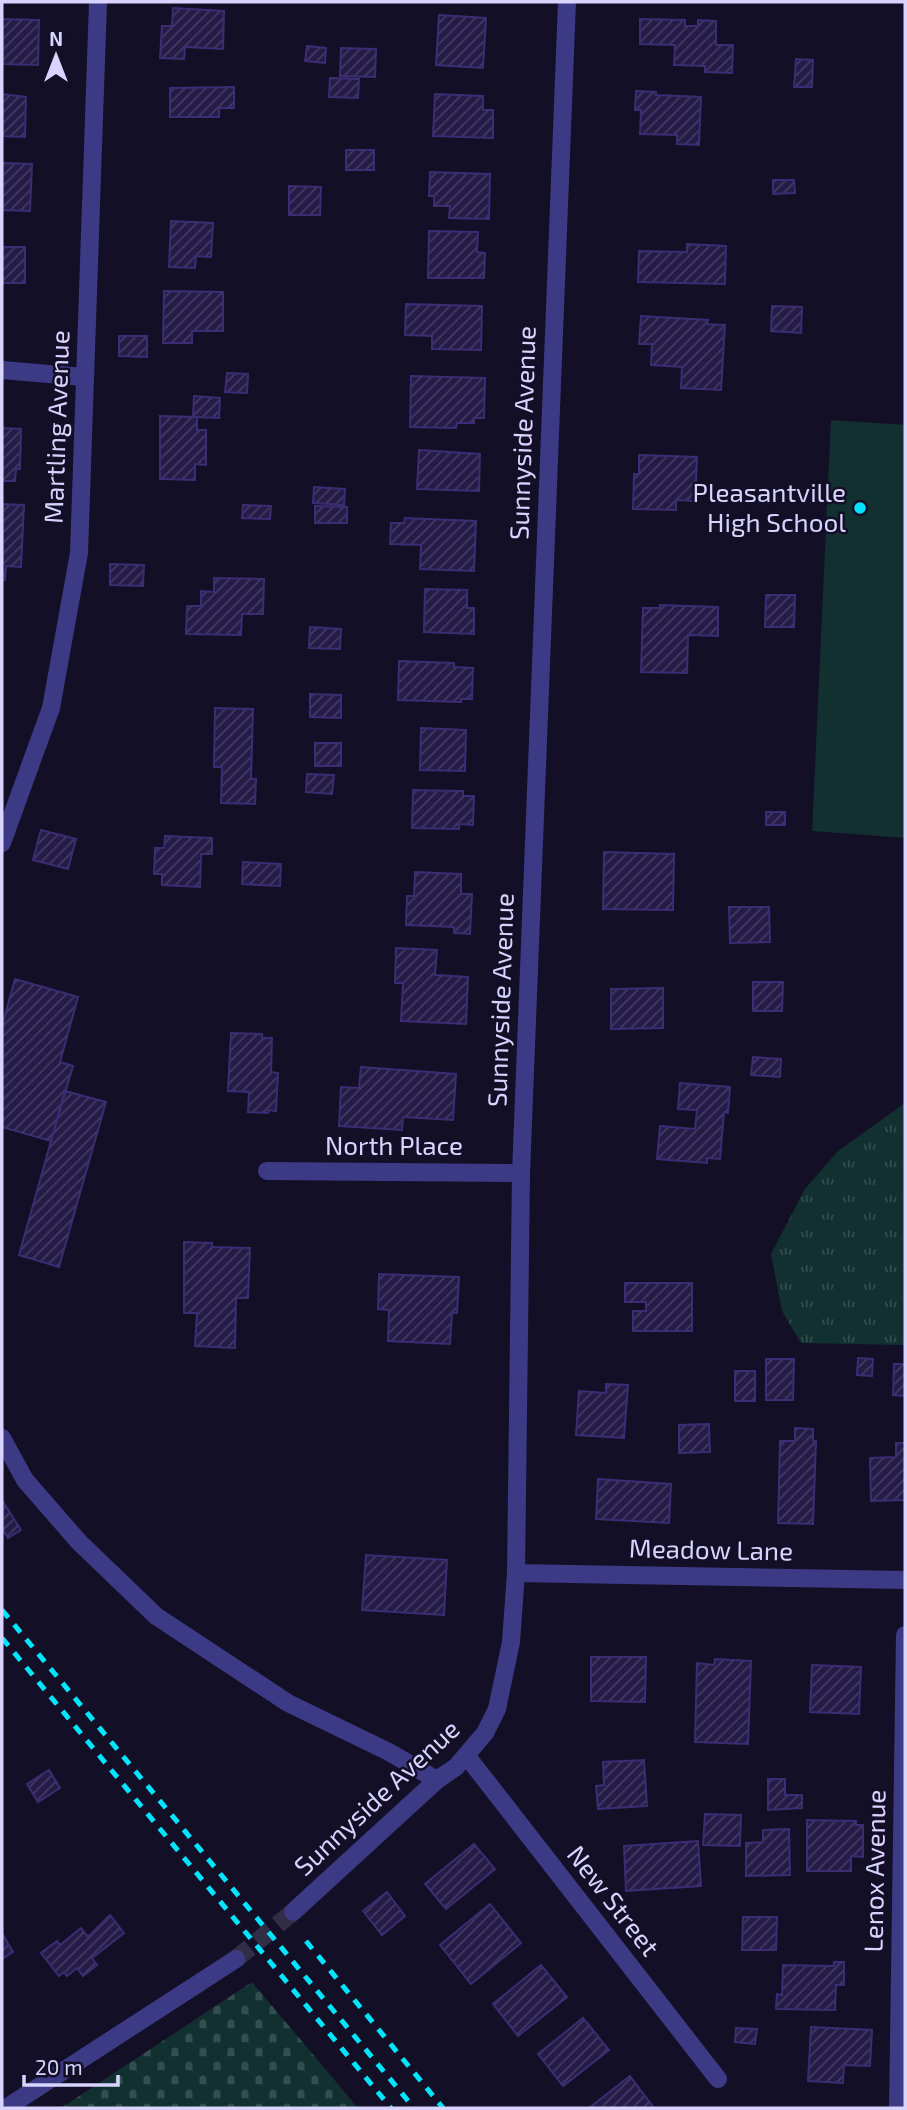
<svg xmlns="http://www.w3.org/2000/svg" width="907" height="2110" font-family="'Exo 2',sans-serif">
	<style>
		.grass { fill: url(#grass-tufts) }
		.cemetery { fill: url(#cemetery-stones) }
		.park { fill: #12302f }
		.building { fill: url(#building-hatch); stroke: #3b2d73; stroke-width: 2 }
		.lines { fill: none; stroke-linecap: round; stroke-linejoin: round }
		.minor-tunnel { stroke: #312d47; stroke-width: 18; stroke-dasharray: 18 9; stroke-linecap: butt }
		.minor { stroke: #3d3a85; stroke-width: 18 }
		.rail { stroke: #00e5ff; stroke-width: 5; stroke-dasharray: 10 9; stroke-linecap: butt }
		.poi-dot { fill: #00e5ff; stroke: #130f26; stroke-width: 2.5 }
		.labels { text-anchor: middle; stroke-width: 5; stroke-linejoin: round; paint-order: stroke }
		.street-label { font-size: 26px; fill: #d9d4ff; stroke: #130f26 }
		.poi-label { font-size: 26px; fill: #d9d4ff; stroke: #130f26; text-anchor: end }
	</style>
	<defs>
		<pattern id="grass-tufts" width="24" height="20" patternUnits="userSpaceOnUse" patternTransform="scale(1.75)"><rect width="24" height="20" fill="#12302f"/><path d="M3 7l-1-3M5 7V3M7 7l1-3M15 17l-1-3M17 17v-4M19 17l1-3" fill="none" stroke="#344d4e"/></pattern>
		<pattern id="cemetery-stones" width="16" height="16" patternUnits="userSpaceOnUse" patternTransform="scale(1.75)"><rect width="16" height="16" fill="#12302f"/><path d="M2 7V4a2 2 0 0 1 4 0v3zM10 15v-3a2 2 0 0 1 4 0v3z" fill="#344d4e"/></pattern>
		<pattern id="building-hatch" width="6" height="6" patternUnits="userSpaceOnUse" patternTransform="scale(1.75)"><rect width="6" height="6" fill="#241b47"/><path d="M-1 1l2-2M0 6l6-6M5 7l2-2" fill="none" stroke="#433b63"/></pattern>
	</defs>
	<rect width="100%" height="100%" fill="#130f26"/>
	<!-- grass -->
	<path class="grass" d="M 905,1103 L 905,1345 L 801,1343 L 782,1311 L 771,1254 L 805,1189 L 838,1151 Z"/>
	<!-- cemetery -->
	<path class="cemetery" d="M 252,1982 L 358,2108 L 61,2108 Z"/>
	<!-- park -->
	<path class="park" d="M 831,420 L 905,425 L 905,838 L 812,831 Z"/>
	<!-- building -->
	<path class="building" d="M 173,8 L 224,11 L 223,49 L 185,47 L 184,59 L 160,58 L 162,26 L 172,26 Z
		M 439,15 L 486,18 L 483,68 L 436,65 Z
		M 2,19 L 39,20 L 38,65 L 2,64 Z
		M 640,19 L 685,20 L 685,26 L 698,26 L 698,20 L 716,21 L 716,45 L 733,45 L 732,73 L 705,72 L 705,66 L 674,65 L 675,45 L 640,44 Z
		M 307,46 L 326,48 L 325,63 L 305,61 Z
		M 341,48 L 376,49 L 375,77 L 340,76 Z
		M 796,59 L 813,60 L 812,87 L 794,87 Z
		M 330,78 L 359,79 L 358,98 L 329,97 Z
		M 234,87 L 234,108 L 219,108 L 219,117 L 170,117 L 170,88 Z
		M 636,91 L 656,92 L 656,95 L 701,97 L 699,145 L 677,144 L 677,135 L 640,134 L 641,110 L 635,110 Z
		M 2,94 L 26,97 L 25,137 L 2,136 Z
		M 435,94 L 483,96 L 483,110 L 493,110 L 493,138 L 433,136 Z
		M 346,150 L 374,150 L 374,170 L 346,170 Z
		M 2,163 L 32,164 L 30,211 L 2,210 Z
		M 430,172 L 490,174 L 489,219 L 449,218 L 450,206 L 434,206 L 434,196 L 429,196 Z
		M 773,180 L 794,180 L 795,193 L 773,194 Z
		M 289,186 L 321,187 L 320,215 L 289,215 Z
		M 171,221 L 213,223 L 211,257 L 196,256 L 195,268 L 169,267 Z
		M 429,231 L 478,232 L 477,252 L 485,253 L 484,278 L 428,278 Z
		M 687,244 L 726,246 L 725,284 L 638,282 L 639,251 L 687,252 Z
		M 2,247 L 25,247 L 25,283 L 2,283 Z
		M 164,291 L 223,292 L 223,331 L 192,331 L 192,343 L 163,343 Z
		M 406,304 L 482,306 L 481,350 L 432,349 L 432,336 L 405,335 Z
		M 772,306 L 802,307 L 801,333 L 771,331 Z
		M 641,316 L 708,320 L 707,324 L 725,325 L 721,390 L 681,388 L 682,367 L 651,365 L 652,344 L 639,344 Z
		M 119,336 L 147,336 L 147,357 L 119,356 Z
		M 227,373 L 248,374 L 247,393 L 225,392 Z
		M 411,376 L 485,378 L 484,418 L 474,418 L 474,423 L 457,423 L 456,428 L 410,427 Z
		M 194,396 L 220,398 L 219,418 L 193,417 Z
		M 160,416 L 197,417 L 197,430 L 206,430 L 206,465 L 195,464 L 195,480 L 160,479 Z
		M 2,428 L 21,429 L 20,469 L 16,469 L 15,481 L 2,481 Z
		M 419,450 L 480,454 L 479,491 L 417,489 Z
		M 639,455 L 697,457 L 695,501 L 676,500 L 676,510 L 633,509 L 634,474 L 639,474 Z
		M 314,487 L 345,489 L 344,505 L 313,503 Z
		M 2,504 L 24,505 L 21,567 L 6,566 L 5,580 L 2,580 Z
		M 243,505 L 271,506 L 270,519 L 242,518 Z
		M 315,506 L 347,507 L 347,523 L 315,523 Z
		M 405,518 L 476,521 L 474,571 L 420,569 L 421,545 L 390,544 L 391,523 L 404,523 Z
		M 110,564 L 144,565 L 143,586 L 110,585 Z
		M 214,578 L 264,579 L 263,614 L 242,614 L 241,635 L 186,634 L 187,606 L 201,606 L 201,591 L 214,592 Z
		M 425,589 L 467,590 L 467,608 L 474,608 L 474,634 L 424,632 Z
		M 766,595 L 795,595 L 794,627 L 765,627 Z
		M 660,605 L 718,607 L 718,636 L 688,635 L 687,673 L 641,672 L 643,608 L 660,608 Z
		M 310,627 L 341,629 L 340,649 L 309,648 Z
		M 399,661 L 454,663 L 454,667 L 473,668 L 472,699 L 461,699 L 461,702 L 398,700 Z
		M 310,694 L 341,695 L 341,718 L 310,717 Z
		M 215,708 L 253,709 L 251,779 L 256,779 L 255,804 L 221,803 L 222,767 L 214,767 Z
		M 421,728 L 466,730 L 465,771 L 420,770 Z
		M 315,743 L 341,743 L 341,766 L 315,766 Z
		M 307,774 L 334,775 L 332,794 L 306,792 Z
		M 413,790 L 463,791 L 463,796 L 474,796 L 473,825 L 459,824 L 459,829 L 412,828 Z
		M 766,812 L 785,812 L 785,825 L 766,825 Z
		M 41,830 L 76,839 L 68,869 L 33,860 Z
		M 165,836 L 212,838 L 212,854 L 201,854 L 200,887 L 162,885 L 162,874 L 154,874 L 155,848 L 164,848 Z
		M 604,852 L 674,854 L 673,910 L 603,909 Z
		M 243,862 L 281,864 L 280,886 L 242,884 Z
		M 415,872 L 461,874 L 461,894 L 472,894 L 470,934 L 454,933 L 454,927 L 406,925 L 407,896 L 414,896 Z
		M 729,907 L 769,907 L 770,942 L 730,943 Z
		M 396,948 L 437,950 L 435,975 L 468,977 L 466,1024 L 401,1021 L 403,983 L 395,983 Z
		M 15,979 L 78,997 L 60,1062 L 73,1066 L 51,1141 L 2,1127 L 2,1026 Z
		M 753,982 L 783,982 L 782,1011 L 753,1011 Z
		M 663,988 L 663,1028 L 611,1029 L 611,989 Z
		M 231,1033 L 262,1034 L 262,1038 L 272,1038 L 271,1072 L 278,1073 L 276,1111 L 269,1110 L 268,1113 L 248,1112 L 249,1092 L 228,1091 Z
		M 753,1057 L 781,1059 L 780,1077 L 751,1075 Z
		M 361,1067 L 456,1074 L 453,1120 L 403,1117 L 402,1130 L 339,1126 L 341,1087 L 359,1088 Z
		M 680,1083 L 730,1087 L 728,1113 L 724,1112 L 720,1159 L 707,1158 L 707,1163 L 657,1159 L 660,1126 L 695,1129 L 697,1110 L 678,1109 Z
		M 65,1091 L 106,1102 L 59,1267 L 19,1255 Z
		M 184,1242 L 212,1243 L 212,1247 L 250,1248 L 248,1298 L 236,1298 L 235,1348 L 195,1346 L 197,1313 L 184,1313 Z
		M 379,1274 L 459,1277 L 457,1313 L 452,1313 L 450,1344 L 388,1341 L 389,1310 L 378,1309 Z
		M 625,1283 L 692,1283 L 692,1331 L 633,1331 L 633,1311 L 646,1311 L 646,1302 L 625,1302 Z
		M 858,1358 L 873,1359 L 872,1376 L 857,1375 Z
		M 766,1359 L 794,1359 L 793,1400 L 766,1400 Z
		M 894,1364 L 905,1364 L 905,1396 L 893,1395 Z
		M 735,1371 L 755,1371 L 755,1401 L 735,1401 Z
		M 606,1384 L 628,1385 L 624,1438 L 576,1435 L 579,1391 L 606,1393 Z
		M 709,1424 L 710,1452 L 679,1453 L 679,1425 Z
		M 795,1428 L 813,1429 L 813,1441 L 816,1441 L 813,1524 L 778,1523 L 780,1441 L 795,1441 Z
		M 896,1443 L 905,1443 L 905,1500 L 871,1501 L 870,1458 L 896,1457 Z
		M 598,1479 L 671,1484 L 669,1523 L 596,1519 Z
		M 2,1500 L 21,1530 L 8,1538 L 2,1528 Z
		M 366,1555 L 447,1560 L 444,1615 L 362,1610 Z
		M 591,1657 L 646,1657 L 645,1702 L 591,1701 Z
		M 715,1659 L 751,1661 L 748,1744 L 695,1742 L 697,1663 L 714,1665 Z
		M 812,1665 L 861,1667 L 859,1714 L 810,1712 Z
		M 644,1760 L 647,1806 L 598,1809 L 596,1786 L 604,1785 L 603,1762 Z
		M 49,1770 L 60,1788 L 38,1802 L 27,1784 Z
		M 768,1779 L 785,1779 L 785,1795 L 802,1795 L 802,1808 L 768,1810 Z
		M 705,1814 L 741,1815 L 740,1846 L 703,1845 Z
		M 807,1820 L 856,1821 L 856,1825 L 863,1825 L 863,1857 L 851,1856 L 851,1871 L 807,1871 Z
		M 789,1829 L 790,1875 L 746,1876 L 746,1843 L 763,1842 L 763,1830 Z
		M 698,1841 L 701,1886 L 626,1891 L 624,1846 Z
		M 474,1844 L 495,1869 L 446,1909 L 425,1884 Z
		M 387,1892 L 405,1916 L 382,1935 L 363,1911 Z
		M 490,1904 L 521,1943 L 471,1984 L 440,1945 Z
		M 110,1915 L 124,1933 L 92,1958 L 97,1965 L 83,1976 L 77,1968 L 67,1976 L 64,1972 L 59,1976 L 41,1953 L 57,1941 L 60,1945 L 81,1928 L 88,1937 Z
		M 743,1917 L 777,1917 L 776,1950 L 742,1950 Z
		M 2,1933 L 13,1952 L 2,1959 Z
		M 834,1962 L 844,1962 L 844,1985 L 836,1985 L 835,2010 L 776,2009 L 777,1994 L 782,1995 L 783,1965 L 834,1966 Z
		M 541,1965 L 567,1997 L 518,2036 L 493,2004 Z
		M 583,2018 L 609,2050 L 563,2086 L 538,2054 Z
		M 811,2027 L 872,2030 L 870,2066 L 844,2065 L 843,2083 L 808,2081 Z
		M 736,2028 L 757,2029 L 755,2044 L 735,2042 Z
		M 630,2076 L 654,2108 L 589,2108 Z"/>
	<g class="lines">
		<!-- minor-tunnel -->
		<path class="minor-tunnel" d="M 236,1959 L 293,1912"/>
		<!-- minor -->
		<path class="minor" d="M 2,370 L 84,377
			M 2,843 L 51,708 L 79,553 L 98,2
			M 267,1171 L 521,1173
			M 2,1438 L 25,1480 L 79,1542 L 156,1616 L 288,1703 L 389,1752 L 437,1780
			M 516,1573 L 905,1580
			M 466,1755 L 718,2079
			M 293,1912 L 437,1780 L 456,1767 L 485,1733 L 497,1709 L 511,1642 L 516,1573 L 521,1173 L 567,2
			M 6,2108 L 236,1959
			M 898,2108 L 905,1635"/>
		<!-- rail -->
		<path class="rail" d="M 2,1610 L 414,2108
			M 2,1638 L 391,2108
			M 306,1941 L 443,2108"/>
	</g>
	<!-- markers -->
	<circle class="poi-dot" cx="860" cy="508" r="7"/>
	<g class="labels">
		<!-- street labels -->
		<g class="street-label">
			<text transform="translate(57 427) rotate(-88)" y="9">Martling Avenue</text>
			<text transform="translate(523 433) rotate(-88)" y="9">Sunnyside Avenue</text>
			<text transform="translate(501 1000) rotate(-88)" y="9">Sunnyside Avenue</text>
			<text x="394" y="1155">North Place</text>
			<text transform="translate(711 1550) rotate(1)" y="9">Meadow Lane</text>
			<text transform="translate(377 1798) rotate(-43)" y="9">Sunnyside Avenue</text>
			<text transform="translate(875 1871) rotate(-89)" y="9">Lenox Avenue</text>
			<text transform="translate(613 1901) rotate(52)" y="9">New Street</text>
		</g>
		<!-- poi labels -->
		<g class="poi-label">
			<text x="846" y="502">Pleasantville<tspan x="846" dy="30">High School</tspan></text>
		</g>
	</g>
	<!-- border -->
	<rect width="907" height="2110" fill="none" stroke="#d9d4ff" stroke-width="7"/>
	<!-- north arrow -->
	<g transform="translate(56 56)" stroke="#130f26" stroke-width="5" paint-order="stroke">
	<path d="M0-5L12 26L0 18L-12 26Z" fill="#d9d4ff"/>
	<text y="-10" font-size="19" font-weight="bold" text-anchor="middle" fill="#d9d4ff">N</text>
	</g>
	<!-- scale -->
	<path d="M24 2075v10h94v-10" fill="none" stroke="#d9d4ff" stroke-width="3.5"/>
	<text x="35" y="2075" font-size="21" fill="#d9d4ff" stroke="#130f26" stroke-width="5" paint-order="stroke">20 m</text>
</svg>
